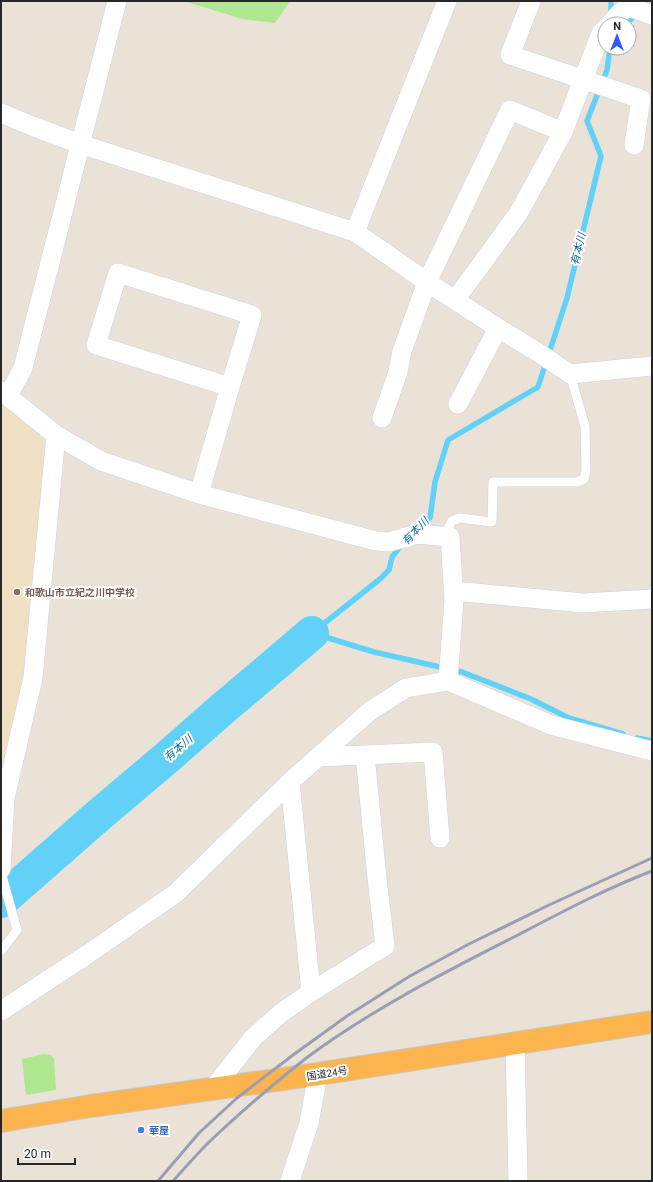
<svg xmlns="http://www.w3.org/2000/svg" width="653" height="1182" font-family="Roboto,'Noto Sans JP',sans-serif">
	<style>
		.education { fill: #efe0c4 }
		.green { fill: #aee78f }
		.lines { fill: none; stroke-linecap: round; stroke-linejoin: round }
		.stream { stroke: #61d1f7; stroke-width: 5.5 }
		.river { stroke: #61d1f7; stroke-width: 34 }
		.service-casing { stroke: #ccd1e2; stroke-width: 10 }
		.minor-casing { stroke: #ccd1e2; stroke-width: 20 }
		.trunk-casing { stroke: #c7c7c7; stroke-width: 24 }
		.service { stroke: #fff; stroke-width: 9 }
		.minor { stroke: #fff; stroke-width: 19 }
		.trunk { stroke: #fcb44e; stroke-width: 22 }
		.rail { stroke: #9a9eb3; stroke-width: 3 }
		.education-dot { fill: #8d6e63; stroke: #fff; stroke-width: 1.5 }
		.shop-dot { fill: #3f7fe0; stroke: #fff; stroke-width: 1.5 }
		.labels { text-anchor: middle; stroke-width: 4; stroke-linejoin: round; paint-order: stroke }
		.education-label { font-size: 10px; font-weight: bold; fill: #785e54; stroke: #fff; text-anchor: start }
		.street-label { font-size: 10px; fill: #272727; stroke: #fff }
		.shop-label { font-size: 10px; font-weight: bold; fill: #366cbe; stroke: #fff; text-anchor: start }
		.water-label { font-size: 11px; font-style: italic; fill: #046c9f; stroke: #fff }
	</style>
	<rect width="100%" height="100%" fill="#ebe2d7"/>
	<!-- education -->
	<path class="education" d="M 1,397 L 30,419 L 40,435 L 45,456 L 38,529 L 33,566 L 31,617 L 25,689 L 2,770 L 1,769 Z"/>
	<!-- green -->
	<path class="green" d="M 184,1 L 290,1 L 275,23 L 242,19 Z
		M 44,1054 L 51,1055 L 54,1058 L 56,1090 L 26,1095 L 22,1059 Z"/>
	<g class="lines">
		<!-- stream -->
		<path class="stream" d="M 611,1 L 611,15
			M 626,24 L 638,13
			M 417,529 L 430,518 L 435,482 L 448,440 L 538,387 L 567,298 L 601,156 L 587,121 L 607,70 L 610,48
			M 312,633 L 380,579 L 389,570 L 392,557 L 402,544
			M 312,633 L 374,652 L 462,672 L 531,699 L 569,718 L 623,734
			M 637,738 L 652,741"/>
		<!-- river -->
		<path class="river" d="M 1,901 L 99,815 L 163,761 L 220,711 L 312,633"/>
		<!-- service casing -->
		<g class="service-casing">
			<path id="service" d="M 450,537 L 449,526 L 452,521 L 459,518 L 492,522 L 493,482 L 577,482 L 584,479 L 586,471 L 585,426 L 570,374
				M 1,873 L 17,930 L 1,951"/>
		</g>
		<!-- minor casing -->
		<g class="minor-casing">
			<path id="minor" d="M 531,1 L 510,55 L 641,99 L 634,145
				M 629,1 L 629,7 L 652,15
				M 610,24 L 620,13 L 636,1
				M 1,113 L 32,126 L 80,144 L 355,232 L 427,282 L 498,328 L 539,353 L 570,374 L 652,366
				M 355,232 L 447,1
				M 455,300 L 518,214 L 563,132 L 601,33 L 605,29
				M 1,391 L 56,435 L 101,461 L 199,494 L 376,541 L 389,542 L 417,534 L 450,537 L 454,600 L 448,681
				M 8,396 L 23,368 L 117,1
				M 458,404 L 498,328
				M 382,418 L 398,372 L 402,351 L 427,282 L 510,110 L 563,132
				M 199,494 L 230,387 L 252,315 L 118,273 L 96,345 L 230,387
				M 453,591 L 583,603 L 652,599
				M 318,757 L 433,752 L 440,838
				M 1,869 L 5,798 L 33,678 L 56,435
				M 311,992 L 385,946 L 377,878 L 365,755
				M 1,1011 L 88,954 L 176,893 L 290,782 L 318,757 L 370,711 L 406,688 L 448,681 L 551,725 L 652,751
				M 515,1043 L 518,1181
				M 212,1090 L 253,1038 L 281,1013 L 311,992 L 290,782
				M 290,1181 L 309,1123 L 318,1074"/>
		</g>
		<!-- trunk casing -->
		<g class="trunk-casing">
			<path id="trunk" d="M 1,1121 L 91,1106 L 318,1074 L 652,1022"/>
		</g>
		<!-- service -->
		<use href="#service" class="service"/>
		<!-- minor -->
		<use href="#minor" class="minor"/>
		<!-- trunk -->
		<use href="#trunk" class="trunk"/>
		<!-- rail -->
		<path class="rail" d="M 158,1181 L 199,1133 L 237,1098 L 293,1055 L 347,1016 L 410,976 L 469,944 L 549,905 L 652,858
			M 173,1181 C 185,1168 196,1155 208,1143 C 240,1113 274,1083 309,1056 C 373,1009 445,972 516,936 C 560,913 605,889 652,871"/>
	</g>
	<!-- markers -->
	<circle class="education-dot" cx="17" cy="592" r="4"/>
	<circle class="shop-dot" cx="141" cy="1130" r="4"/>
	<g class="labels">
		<!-- education labels -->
		<g class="education-label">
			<text x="25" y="596">和歌山市立紀之川中学校</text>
		</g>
		<!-- street labels -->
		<g class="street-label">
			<text transform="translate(327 1073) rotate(-9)" y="4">国道24号</text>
		</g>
		<!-- shop labels -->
		<g class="shop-label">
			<text x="149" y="1134">華屋</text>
		</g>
		<!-- water labels -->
		<g class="water-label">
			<text transform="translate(578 249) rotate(-76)" y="4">有本川</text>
			<text transform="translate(415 531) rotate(-46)" y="4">有本川</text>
			<text transform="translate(178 748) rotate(-41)" y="4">有本川</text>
		</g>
	</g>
	<!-- border -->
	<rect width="653" height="1182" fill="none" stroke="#272727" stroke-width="4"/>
	<!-- north arrow -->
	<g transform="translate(617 36)"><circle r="19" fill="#ffffff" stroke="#a9a9a9"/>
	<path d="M0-3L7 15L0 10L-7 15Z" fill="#305aff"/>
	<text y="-6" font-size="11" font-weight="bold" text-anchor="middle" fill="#272727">N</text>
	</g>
	<!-- scale -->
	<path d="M18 1158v6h57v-6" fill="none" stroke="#272727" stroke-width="2"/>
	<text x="24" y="1158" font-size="12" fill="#272727" stroke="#ffffff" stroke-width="3" paint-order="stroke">20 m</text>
</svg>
